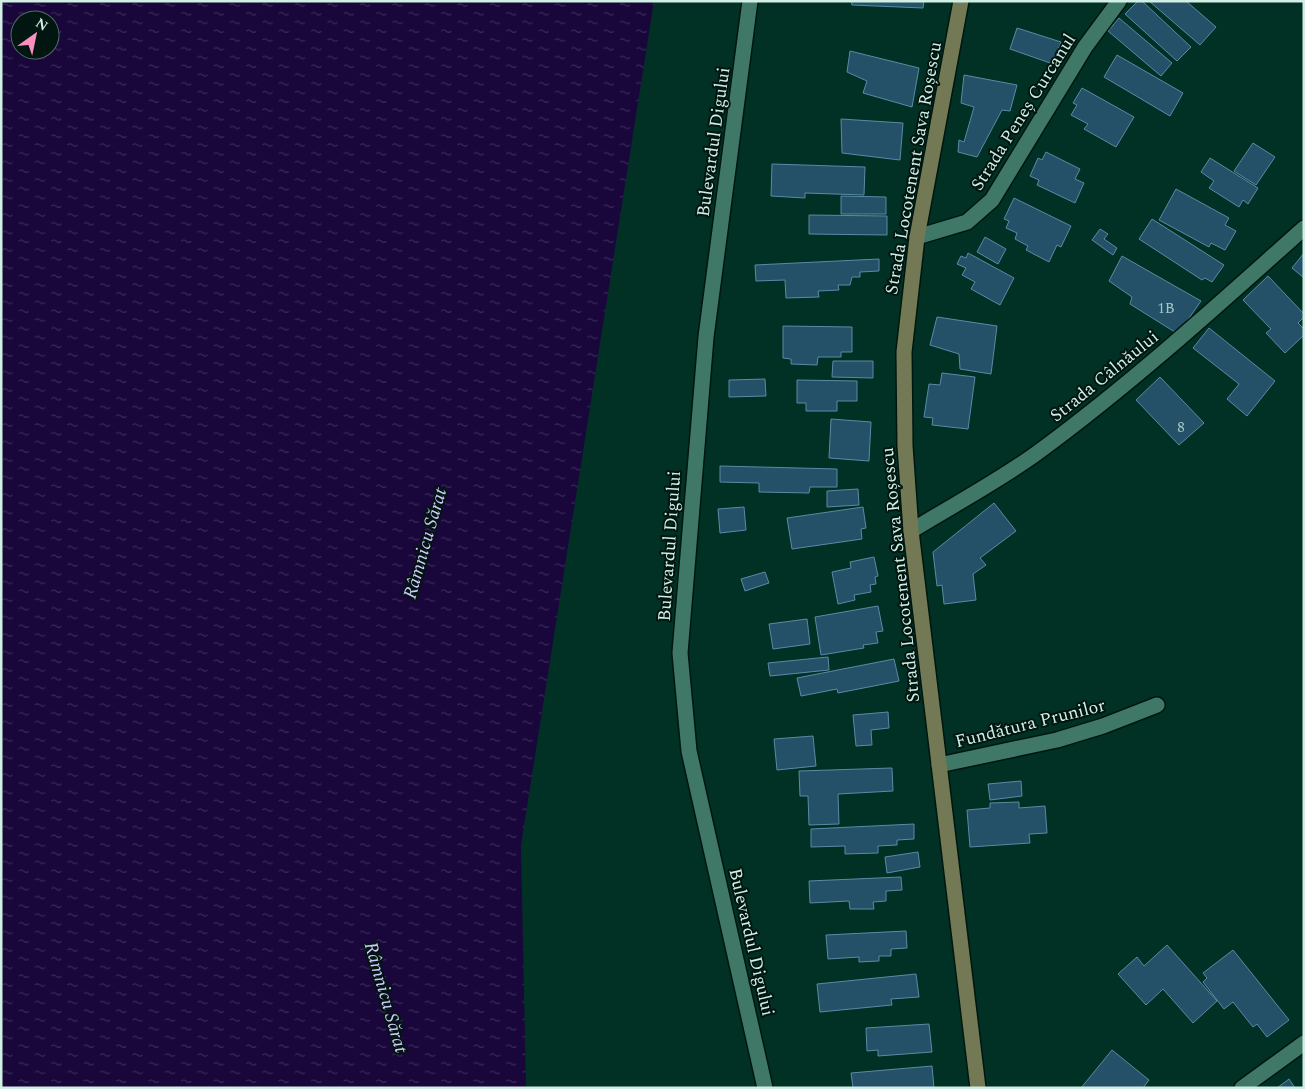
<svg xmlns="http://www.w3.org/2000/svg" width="1305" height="1089" font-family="Spectral,serif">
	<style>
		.water { fill: url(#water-ripples); fill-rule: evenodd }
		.building { fill: #245168; stroke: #598ba5 }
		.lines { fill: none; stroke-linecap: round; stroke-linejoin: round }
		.street-casing { stroke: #00170f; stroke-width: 18 }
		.secondary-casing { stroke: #00170f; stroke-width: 18 }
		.street { stroke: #3f7867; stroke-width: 15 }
		.secondary { stroke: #727954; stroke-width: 15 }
		.labels { text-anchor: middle; stroke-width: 4; stroke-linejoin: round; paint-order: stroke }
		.number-label { font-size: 15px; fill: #a6c8c5 }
		.street-label { font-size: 18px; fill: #d2efe4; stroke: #011610 }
		.water-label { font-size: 19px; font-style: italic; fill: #d1c8fe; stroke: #011610 }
	</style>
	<defs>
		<pattern id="water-ripples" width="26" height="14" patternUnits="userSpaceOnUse" patternTransform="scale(1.25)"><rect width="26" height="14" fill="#19063b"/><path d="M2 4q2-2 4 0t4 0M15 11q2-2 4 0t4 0" fill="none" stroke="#3a2b57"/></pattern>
	</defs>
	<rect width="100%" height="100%" fill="#013125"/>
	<!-- water -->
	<path class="water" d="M 1,1 L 654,1 L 521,845 L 526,1088 L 1,1088 ZM 20,20 L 50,20 L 50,50 L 20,50 Z"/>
	<!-- building -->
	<path class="building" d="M 851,1 L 924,1 L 923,8 L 852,5 Z
		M 1138,1 L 1142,1 L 1191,47 L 1177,61 L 1125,14 Z
		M 1149,1 L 1186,1 L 1216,27 L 1200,45 Z
		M 1119,18 L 1172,63 L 1161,76 L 1108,31 Z
		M 1017,28 L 1061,42 L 1053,64 L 1010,49 Z
		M 850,51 L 919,68 L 912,107 L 863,93 L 867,81 L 847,72 Z
		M 1117,55 L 1183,93 L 1170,116 L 1104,77 Z
		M 964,75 L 1017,85 L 1010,111 L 1002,110 L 977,157 L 958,152 L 959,140 L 964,142 L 974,107 L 961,103 Z
		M 1082,88 L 1134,117 L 1116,147 L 1084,129 L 1088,124 L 1071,115 L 1077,105 L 1073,103 Z
		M 841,119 L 903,123 L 900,160 L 842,153 Z
		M 1253,143 L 1275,157 L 1256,185 L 1234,171 Z
		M 1046,152 L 1080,169 L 1075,179 L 1084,183 L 1075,203 L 1037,185 L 1039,180 L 1030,176 L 1038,158 L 1042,160 Z
		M 1210,158 L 1258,188 L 1248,204 L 1243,200 L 1239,207 L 1209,188 L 1214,181 L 1201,172 Z
		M 772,164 L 865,167 L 864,195 L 805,193 L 805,198 L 771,196 Z
		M 1176,189 L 1229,218 L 1225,225 L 1236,231 L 1225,250 L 1211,243 L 1209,247 L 1159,220 Z
		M 841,196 L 886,197 L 886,214 L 841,214 Z
		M 1014,198 L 1071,226 L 1061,247 L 1057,245 L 1049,262 L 1026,250 L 1028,246 L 1015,239 L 1017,233 L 1006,228 L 1009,221 L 1004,219 Z
		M 809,215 L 887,216 L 887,235 L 809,234 Z
		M 1152,219 L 1224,265 L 1212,282 L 1205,278 L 1202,280 L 1139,239 Z
		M 1100,229 L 1108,234 L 1104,239 L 1117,248 L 1113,255 L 1092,240 Z
		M 985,237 L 1006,249 L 998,264 L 977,252 Z
		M 968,253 L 1014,278 L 1000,305 L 971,289 L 975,282 L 962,275 L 966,268 L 957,264 L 961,256 L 966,258 Z
		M 1304,253 L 1304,278 L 1292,268 Z
		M 1122,256 L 1201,301 L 1178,334 L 1130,304 L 1132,297 L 1109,281 Z
		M 879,259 L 879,271 L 860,272 L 860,277 L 852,277 L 850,285 L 838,285 L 839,290 L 818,291 L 819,297 L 786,298 L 785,280 L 756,281 L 755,265 Z
		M 1268,276 L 1304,314 L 1304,317 L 1298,323 L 1304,329 L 1304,335 L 1285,353 L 1266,333 L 1271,329 L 1243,300 Z
		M 937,317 L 997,326 L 991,374 L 960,369 L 959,354 L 930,345 Z
		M 783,326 L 852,327 L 852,352 L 841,352 L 841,357 L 818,357 L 817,365 L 791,364 L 791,359 L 783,358 Z
		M 1209,328 L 1275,381 L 1247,416 L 1227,399 L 1239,384 L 1193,348 Z
		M 833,361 L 873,361 L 873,378 L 832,377 Z
		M 942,373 L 975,377 L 968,429 L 932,425 L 933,418 L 924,417 L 929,384 L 940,385 Z
		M 1160,377 L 1204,423 L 1179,445 L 1136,400 Z
		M 765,379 L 766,396 L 729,397 L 729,380 Z
		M 797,380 L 857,381 L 857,401 L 837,401 L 837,411 L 806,411 L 806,403 L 797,403 Z
		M 831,419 L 871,422 L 869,461 L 829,458 Z
		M 720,466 L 837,469 L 837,487 L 810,487 L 809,493 L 759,492 L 759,483 L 720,482 Z
		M 858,489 L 859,505 L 827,507 L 827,491 Z
		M 994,503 L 1016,531 L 980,558 L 986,565 L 973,574 L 976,600 L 944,604 L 942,585 L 937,586 L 933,552 Z
		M 744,507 L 746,530 L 720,533 L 718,509 Z
		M 863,507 L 866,528 L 861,529 L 862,539 L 792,549 L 787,518 Z
		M 874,557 L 878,576 L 875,577 L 876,584 L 870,585 L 871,592 L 854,595 L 855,600 L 838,604 L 832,572 L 851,568 L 850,562 Z
		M 765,572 L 769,583 L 745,591 L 741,579 Z
		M 878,606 L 883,631 L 876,632 L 878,643 L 863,645 L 864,648 L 821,655 L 815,617 Z
		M 807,619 L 810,644 L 773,649 L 769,624 Z
		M 828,657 L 829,670 L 770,676 L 768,663 Z
		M 894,659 L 899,681 L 838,693 L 837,689 L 801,696 L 797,678 Z
		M 888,712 L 889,728 L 871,730 L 872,745 L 856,746 L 853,715 Z
		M 813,736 L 816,766 L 777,770 L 774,739 Z
		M 892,768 L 893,791 L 838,794 L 839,824 L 809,825 L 808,796 L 800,796 L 799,771 Z
		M 1021,781 L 1022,796 L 990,800 L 988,784 Z
		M 1019,802 L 1019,808 L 1045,806 L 1047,833 L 1029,834 L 1030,843 L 970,847 L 967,810 L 990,808 L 990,803 Z
		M 914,824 L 914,839 L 897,840 L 897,845 L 878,846 L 878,853 L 845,854 L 845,846 L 811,847 L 811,829 Z
		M 918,852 L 920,867 L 887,873 L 885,857 Z
		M 901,877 L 902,890 L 886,891 L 886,901 L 873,902 L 874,909 L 850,909 L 849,901 L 810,903 L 809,881 Z
		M 906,931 L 907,948 L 891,949 L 891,956 L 879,956 L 879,961 L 859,962 L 859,957 L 828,959 L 826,935 Z
		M 1167,945 L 1217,1001 L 1193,1023 L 1163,989 L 1146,1005 L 1118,974 L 1137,957 L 1144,966 Z
		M 1233,950 L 1289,1020 L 1267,1037 L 1257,1024 L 1253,1027 L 1233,1002 L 1224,1009 L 1203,982 L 1207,978 L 1203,973 Z
		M 916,974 L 919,997 L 891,999 L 892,1005 L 820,1012 L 817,984 Z
		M 929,1024 L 932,1052 L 878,1056 L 878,1050 L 867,1051 L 866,1028 Z
		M 1112,1050 L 1149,1080 L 1143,1088 L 1081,1088 Z
		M 932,1066 L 934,1088 L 853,1088 L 851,1073 Z
		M 1289,1079 L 1295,1088 L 1277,1088 Z"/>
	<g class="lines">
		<!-- street casing -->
		<g class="street-casing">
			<path id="street" d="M 750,1 L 706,337 L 680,653 L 689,751 L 765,1088
				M 917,237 L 967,222 L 992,200 L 1085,47 L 1119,1
				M 911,531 C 953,505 997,482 1037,453 C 1131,384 1217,306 1304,228
				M 939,765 L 1057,740 L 1103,726 L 1157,705
				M 1242,1088 L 1304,1043"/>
		</g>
		<!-- secondary casing -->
		<g class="secondary-casing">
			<path id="secondary" d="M 961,1 L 917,237 L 904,352 L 905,446 L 911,531 L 978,1088"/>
		</g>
		<!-- street -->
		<use href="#street" class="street"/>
		<!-- secondary -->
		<use href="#secondary" class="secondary"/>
	</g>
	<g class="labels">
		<!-- number labels -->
		<g class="number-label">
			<text x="1166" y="313">1B</text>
			<text x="1181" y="432">8</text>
		</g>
		<!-- street labels -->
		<g class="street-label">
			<text transform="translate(1023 112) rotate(-58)" y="6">Strada Peneș Curcanul</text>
			<text transform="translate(713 142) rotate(-82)" y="6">Bulevardul Digului</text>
			<text transform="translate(913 168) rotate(-80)" y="6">Strada Locotenent Sava Roșescu</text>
			<text transform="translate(1104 376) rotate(-39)" y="6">Strada Câlnăului</text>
			<text transform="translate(669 546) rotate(-86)" y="6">Bulevardul Digului</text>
			<text transform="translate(900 575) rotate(-96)" y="6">Strada Locotenent Sava Roșescu</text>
			<text transform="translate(1030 723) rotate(-14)" y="6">Fundătura Prunilor</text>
			<text transform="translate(752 942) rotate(77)" y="6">Bulevardul Digului</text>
		</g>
		<!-- water labels -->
		<g class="water-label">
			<text transform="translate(424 543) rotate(-74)" y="7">Râmnicu Sărat</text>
			<text transform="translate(387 997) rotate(74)" y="7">Râmnicu Sărat</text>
		</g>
	</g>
	<!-- border -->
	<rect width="1305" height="1089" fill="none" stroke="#d2efe4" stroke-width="5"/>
	<!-- north arrow -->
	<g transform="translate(35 35) rotate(33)"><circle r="24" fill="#011610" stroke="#556d65"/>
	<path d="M0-4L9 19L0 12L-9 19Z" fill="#fd8ec0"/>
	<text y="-8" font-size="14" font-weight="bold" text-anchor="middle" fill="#d2efe4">N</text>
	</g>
</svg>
